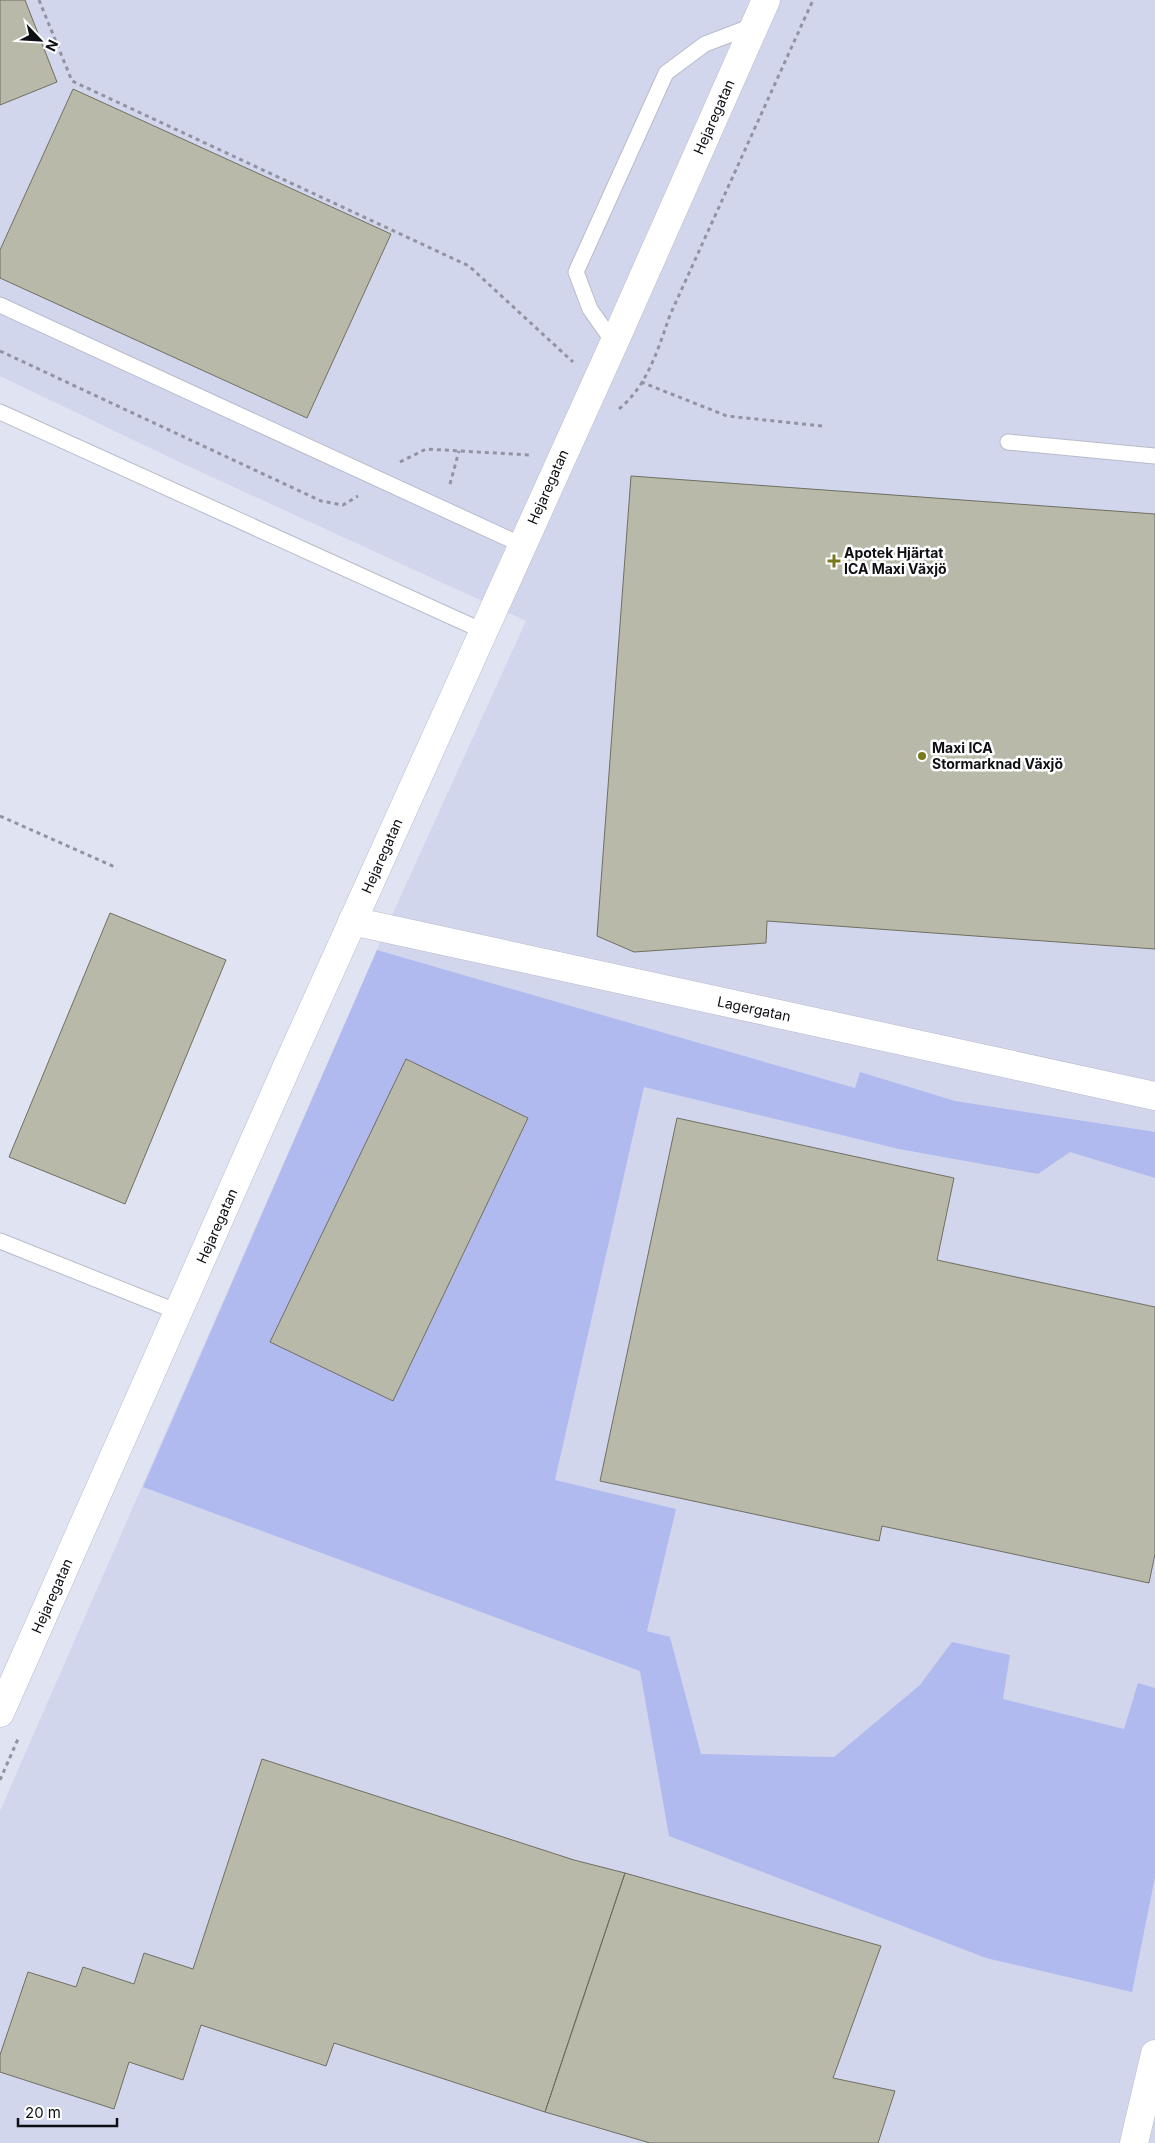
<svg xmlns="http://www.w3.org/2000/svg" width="1155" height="2143" font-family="Inter,sans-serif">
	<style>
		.built { fill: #d1d6ed }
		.green { fill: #b0baee }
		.building { fill: #b9b9aa; stroke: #6f6f61 }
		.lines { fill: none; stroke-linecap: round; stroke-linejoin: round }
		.lane-casing { stroke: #b8bbca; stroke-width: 17 }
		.street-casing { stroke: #b8bbca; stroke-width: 29 }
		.path { stroke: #9194a0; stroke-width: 3; stroke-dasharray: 4 4; stroke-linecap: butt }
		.lane { stroke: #fff; stroke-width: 15 }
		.street { stroke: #fff; stroke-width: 28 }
		.poi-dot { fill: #7b7920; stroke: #fff; stroke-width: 2 }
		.labels { text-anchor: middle; stroke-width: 5; stroke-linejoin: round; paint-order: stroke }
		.street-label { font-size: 14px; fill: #0e0f14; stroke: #fff }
		.poi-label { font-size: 14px; font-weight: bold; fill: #0e0f14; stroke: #fff; text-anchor: start }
	</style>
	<rect width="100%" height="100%" fill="#dfe3f2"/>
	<!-- built -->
	<path class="built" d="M 0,0 L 1155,0 L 1155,2143 L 0,2143 L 0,1811 L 393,913 L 526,621 L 175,460 L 0,376 Z"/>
	<!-- green -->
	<path class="green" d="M 377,950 L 855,1088 L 860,1072 L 955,1101 L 1155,1132 L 1155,1178 L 1070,1152 L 1038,1174 L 899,1149 L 644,1087 L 555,1480 L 676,1509 L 647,1631 L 670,1637 L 701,1754 L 834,1757 L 920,1685 L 952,1642 L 1010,1655 L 1003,1699 L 1124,1729 L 1138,1683 L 1155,1688 L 1155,1877 L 1132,1992 L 986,1958 L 669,1836 L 640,1671 L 143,1487 Z"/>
	<!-- building -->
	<path class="building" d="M 0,0 L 25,0 L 57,82 L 0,105 Z
		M 73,89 L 391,234 L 307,418 L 0,278 L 0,250 Z
		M 631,476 L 1155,514 L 1155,949 L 767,921 L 766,943 L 634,952 L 597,936 Z
		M 110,913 L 226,960 L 125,1204 L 9,1157 Z
		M 406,1059 L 528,1118 L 393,1401 L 270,1342 Z
		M 677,1118 L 954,1178 L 937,1260 L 1155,1307 L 1155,1554 L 1149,1583 L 882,1526 L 879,1541 L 600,1481 Z
		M 262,1759 L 574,1860 L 625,1873 L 545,2112 L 334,2043 L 326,2066 L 201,2025 L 183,2080 L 129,2062 L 114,2109 L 0,2072 L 0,2055 L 28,1972 L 76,1987 L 83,1967 L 134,1984 L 144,1953 L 193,1969 Z
		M 625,1873 L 881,1946 L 833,2078 L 895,2091 L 878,2143 L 650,2143 L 545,2112 Z"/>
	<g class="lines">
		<!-- lane casing -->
		<g class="lane-casing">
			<path id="lane" d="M 0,305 L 522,545
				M 614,343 L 590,309 L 576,272 L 666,73 L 705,44 L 755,25
				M 0,412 L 483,631
				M 1008,442 L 1155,456
				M 0,1241 L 178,1312"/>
		</g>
		<!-- street casing -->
		<g class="street-casing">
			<path id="street" d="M 352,921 L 1155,1096
				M 0,1713 L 289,1062 L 614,343 L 766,0
				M 1134,2143 L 1155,2054"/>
		</g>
		<!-- path -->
		<path class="path" d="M 39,0 L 72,81 L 469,266 L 573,362
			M 0,351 L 321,501 L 343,505 L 358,496
			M 641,382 L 727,416 L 822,426
			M 619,409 C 648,385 658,349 670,315 L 813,0
			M 400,462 L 426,449 L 530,455
			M 450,484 L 459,451
			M 0,816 L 117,868
			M 0,1780 L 18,1739"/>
		<!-- lane -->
		<use href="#lane" class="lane"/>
		<!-- street -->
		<use href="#street" class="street"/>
	</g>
	<!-- markers -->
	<g class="poi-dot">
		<path d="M831.5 553.5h5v5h5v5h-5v5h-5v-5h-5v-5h5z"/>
		<circle cx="922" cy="756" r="5"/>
	</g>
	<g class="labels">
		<!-- street labels -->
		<g class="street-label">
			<text transform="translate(714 117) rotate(-66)" y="5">Hejaregatan</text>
			<text transform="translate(548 487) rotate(-66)" y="5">Hejaregatan</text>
			<text transform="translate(382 856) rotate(-66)" y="5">Hejaregatan</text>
			<text transform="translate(754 1009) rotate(12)" y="5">Lagergatan</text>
			<text transform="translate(217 1226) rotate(-66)" y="5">Hejaregatan</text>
			<text transform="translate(52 1596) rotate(-66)" y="5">Hejaregatan</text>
		</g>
		<!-- poi labels -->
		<g class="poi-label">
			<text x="844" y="558">Apotek Hjärtat<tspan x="844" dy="16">ICA Maxi Växjö</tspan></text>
			<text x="932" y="753">Maxi ICA<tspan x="932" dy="16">Stormarknad Växjö</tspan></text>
		</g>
	</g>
	<!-- north arrow -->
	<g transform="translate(40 40) rotate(115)" stroke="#ffffff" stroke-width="4" paint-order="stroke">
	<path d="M0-4L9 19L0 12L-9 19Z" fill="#0e0f14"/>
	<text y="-8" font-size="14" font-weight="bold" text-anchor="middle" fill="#0e0f14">N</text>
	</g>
	<!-- scale -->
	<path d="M18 2118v8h99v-8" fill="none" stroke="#0e0f14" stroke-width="2.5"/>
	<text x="25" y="2118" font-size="15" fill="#0e0f14" stroke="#ffffff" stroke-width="4" paint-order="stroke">20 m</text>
</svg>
